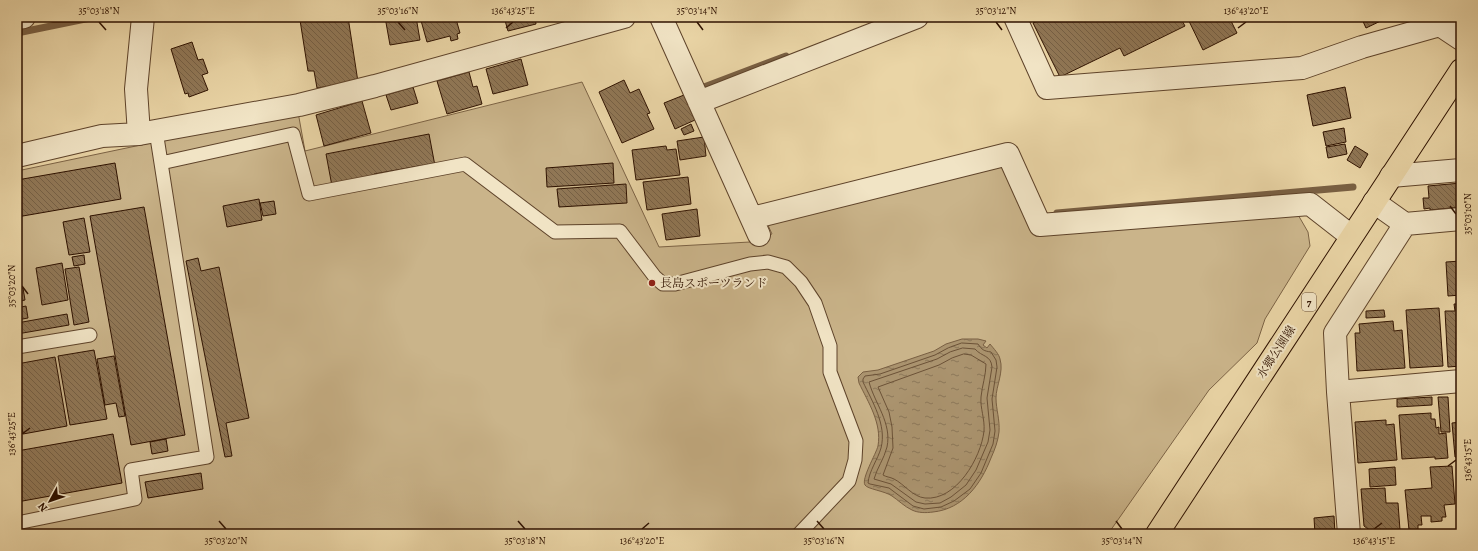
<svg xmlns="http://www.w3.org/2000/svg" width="1478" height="551" font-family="Alegreya,'Noto Serif JP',serif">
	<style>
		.pitch { fill: #cab48a; stroke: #7c6345 }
		.water { fill: url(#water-ripples); stroke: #795f42 }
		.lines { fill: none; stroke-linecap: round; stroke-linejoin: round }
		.shore { stroke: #6c5237; stroke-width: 1 }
		.stream { stroke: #795f42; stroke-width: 7 }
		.building { fill: url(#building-back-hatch); stroke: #2f1200 }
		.lane-casing { stroke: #5e432a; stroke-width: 15 }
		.street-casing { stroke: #5e432a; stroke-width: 24 }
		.primary-casing { stroke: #2f1200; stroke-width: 24 }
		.lane { stroke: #f1e4c5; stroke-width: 13 }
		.street { stroke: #f1e4c5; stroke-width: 22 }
		.primary { stroke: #ead5a6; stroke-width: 22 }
		.ticks { fill: none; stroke: #2f1200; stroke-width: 1.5 }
		.poi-dot { fill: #8f2418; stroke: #f1e4c5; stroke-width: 1.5 }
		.labels { text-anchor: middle; stroke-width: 4; stroke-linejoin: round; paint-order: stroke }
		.shield { fill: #f1e4c5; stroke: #69513b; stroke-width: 1 }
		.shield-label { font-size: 11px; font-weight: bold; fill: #2f1200 }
		.poi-label { font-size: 12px; fill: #2f1200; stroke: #f1e4c5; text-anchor: start }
		.street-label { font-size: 12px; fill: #2f1200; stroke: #f1e4c5 }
		.neatline { fill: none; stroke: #2f1200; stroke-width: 1.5 }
		.ticks-label { font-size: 10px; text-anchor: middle; fill: #2f1200 }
	</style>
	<defs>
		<pattern id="water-ripples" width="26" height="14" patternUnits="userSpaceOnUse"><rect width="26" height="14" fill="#aa936e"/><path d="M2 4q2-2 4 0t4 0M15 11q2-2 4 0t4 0" fill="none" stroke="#8b7758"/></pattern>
		<pattern id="building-back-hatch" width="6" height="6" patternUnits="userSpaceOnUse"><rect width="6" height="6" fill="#907756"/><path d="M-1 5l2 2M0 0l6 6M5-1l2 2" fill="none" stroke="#766045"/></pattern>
	</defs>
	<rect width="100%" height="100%" fill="#ead5a6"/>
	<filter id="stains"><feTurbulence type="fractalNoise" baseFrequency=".005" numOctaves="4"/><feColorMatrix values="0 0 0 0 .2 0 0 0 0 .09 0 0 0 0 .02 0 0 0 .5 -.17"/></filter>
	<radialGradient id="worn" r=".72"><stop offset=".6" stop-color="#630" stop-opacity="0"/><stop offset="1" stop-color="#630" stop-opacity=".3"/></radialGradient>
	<!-- pitch -->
	<path class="pitch" d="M 582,82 L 659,247 L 750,242 L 772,234 L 767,223 L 995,165 L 1006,168 L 1036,234 L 1297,213 L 1308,232 L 1310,246 L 1265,319 L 1257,343 L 1209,390 L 1108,534 L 17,534 L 17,171 L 298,112 L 305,151 Z"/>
	<!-- water -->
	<path class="water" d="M 962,339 L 978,339 L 986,341 L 983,345 L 987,348 L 990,344 C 994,349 999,354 1000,359 C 1004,372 996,386 996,398 C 996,409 1000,420 999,432 C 998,441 995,449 991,458 C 981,484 963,509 933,512 C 926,513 918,513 912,510 C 905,507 898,500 892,496 C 885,491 867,489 865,485 C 861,479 876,454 878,446 C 882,423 868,402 859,383 L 858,377 L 863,372 L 878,370 L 934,351 L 946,344 Z"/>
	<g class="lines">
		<!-- shore -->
		<path class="shore" d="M 962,343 L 978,344 C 982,350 984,351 991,352 L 996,360 L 997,367 L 992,399 L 995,431 L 993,444 L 981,473 L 970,489 L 954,501 L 941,507 L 924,509 L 913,506 L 889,488 L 870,484 L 868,483 C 869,471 878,459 881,448 C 887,425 872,401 863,382 L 863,379 L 865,376 L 880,374 L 935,355 L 948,348 Z
			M 963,348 L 975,349 C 982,357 991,355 992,367 L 987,398 L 990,430 L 988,442 L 976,470 L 966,485 L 951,497 L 940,503 L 925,504 L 916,502 L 891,484 L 874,479 C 877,468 884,459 887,447 C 892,423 875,404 869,382 L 937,359 L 950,352 Z
			M 964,354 L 971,355 L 986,364 C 986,375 982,386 981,397 C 980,408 985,419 984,431 C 981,458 956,501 925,498 C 913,497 904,484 894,479 C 890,477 886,477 883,475 L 893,448 L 892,427 L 889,412 L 878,387 L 939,365 L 952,358 Z"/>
		<!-- stream -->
		<path class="stream" d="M 17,33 L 95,17
			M 704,87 L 786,56
			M 1057,213 L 1353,187"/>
	</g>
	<!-- building -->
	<path class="building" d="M 303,17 L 348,17 L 358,82 L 317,88 L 314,71 L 308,71 L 300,20 L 304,20 Z
		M 385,17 L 416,17 L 420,40 L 390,45 Z
		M 420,17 L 461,17 L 456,19 L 460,33 L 457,34 L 458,39 L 451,41 L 450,36 L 427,42 Z
		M 504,17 L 535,17 L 536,24 L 508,31 Z
		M 1046,17 L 1180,17 L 1185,26 L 1124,56 L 1120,48 L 1060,77 L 1033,23 Z
		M 1187,17 L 1229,17 L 1237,33 L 1203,50 Z
		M 1361,17 L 1389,17 L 1366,28 Z
		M 192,42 L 198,60 L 203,59 L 208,73 L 202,75 L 208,90 L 189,97 L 188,93 L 185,94 L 171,49 Z
		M 521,59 L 528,85 L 493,94 L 486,69 Z
		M 469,72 L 473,87 L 477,86 L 482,104 L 447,114 L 437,81 Z
		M 624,80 L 630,93 L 639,89 L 650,113 L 647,114 L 654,129 L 622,143 L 599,92 Z
		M 413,87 L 418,103 L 391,110 L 386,95 Z
		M 1345,87 L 1351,118 L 1313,126 L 1307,95 Z
		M 684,95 L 695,120 L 675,129 L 664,103 Z
		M 362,101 L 371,133 L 324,146 L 316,115 Z
		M 691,124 L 694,131 L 684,135 L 681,129 Z
		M 1344,128 L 1346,142 L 1326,146 L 1323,132 Z
		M 429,134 L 435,166 L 420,170 L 419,166 L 374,174 L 375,178 L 332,186 L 326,154 Z
		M 704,137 L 706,156 L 680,160 L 677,141 Z
		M 1345,144 L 1347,154 L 1328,158 L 1326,147 Z
		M 666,146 L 667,150 L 676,149 L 680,175 L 636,180 L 632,150 Z
		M 1355,146 L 1368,154 L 1360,168 L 1347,160 Z
		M 115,163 L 121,199 L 17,217 L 17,180 Z
		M 613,163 L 614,183 L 547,187 L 546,168 Z
		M 688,177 L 691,204 L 647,210 L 643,182 Z
		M 1461,183 L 1461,207 L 1430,210 L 1430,208 L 1424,209 L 1423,198 L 1429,198 L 1428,186 Z
		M 626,184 L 627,203 L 559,207 L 557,189 Z
		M 259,199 L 262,220 L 227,227 L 223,206 Z
		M 274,201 L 276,214 L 263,216 L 260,203 Z
		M 144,207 L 185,435 L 131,445 L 90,216 Z
		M 697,209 L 700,236 L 666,240 L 662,214 Z
		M 84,218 L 90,252 L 69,255 L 63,222 Z
		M 84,255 L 85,264 L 74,266 L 72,257 Z
		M 198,258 L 201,271 L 219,267 L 249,418 L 226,423 L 232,456 L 225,457 L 186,261 Z
		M 1461,261 L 1461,295 L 1448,296 L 1446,262 Z
		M 62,263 L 68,300 L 42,305 L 36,268 Z
		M 79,267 L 89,322 L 74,325 L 65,269 Z
		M 23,288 L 25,300 L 17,302 L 17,289 Z
		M 1454,304 L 1461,304 L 1461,366 L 1448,367 L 1445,311 L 1455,311 Z
		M 26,306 L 28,318 L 17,320 L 17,308 Z
		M 1439,308 L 1443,366 L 1410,368 L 1406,310 Z
		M 1384,310 L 1385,317 L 1366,318 L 1366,311 Z
		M 67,314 L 69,325 L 17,334 L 17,323 Z
		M 1393,321 L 1394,331 L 1402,330 L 1405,368 L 1357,371 L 1355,333 L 1360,333 L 1359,324 Z
		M 94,350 L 107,419 L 70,425 L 58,356 Z
		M 114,356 L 125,416 L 119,417 L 116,403 L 105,405 L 97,359 Z
		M 55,357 L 67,426 L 23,434 L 17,398 L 17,364 Z
		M 1432,397 L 1432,405 L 1397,407 L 1397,399 Z
		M 1438,397 L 1448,397 L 1450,432 L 1441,432 Z
		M 1431,413 L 1431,419 L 1435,419 L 1436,428 L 1439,427 L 1439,434 L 1446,433 L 1448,458 L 1435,459 L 1435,457 L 1402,459 L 1399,415 Z
		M 1386,420 L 1386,425 L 1394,424 L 1397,460 L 1358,463 L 1355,422 Z
		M 1461,422 L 1461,457 L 1455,457 L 1452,423 Z
		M 113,434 L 122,483 L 17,502 L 17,451 Z
		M 166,439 L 168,451 L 152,454 L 150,442 Z
		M 1452,466 L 1455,504 L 1444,505 L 1446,517 L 1442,517 L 1442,521 L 1431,522 L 1431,516 L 1421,516 L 1422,525 L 1418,525 L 1418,530 L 1409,530 L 1405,490 L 1432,488 L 1430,467 Z
		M 1395,467 L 1396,485 L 1370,487 L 1369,469 Z
		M 201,473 L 203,489 L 148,498 L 145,482 Z
		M 1457,473 L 1461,473 L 1461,517 Z
		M 1385,488 L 1386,503 L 1398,503 L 1400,530 L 1372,532 L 1364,526 L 1361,489 Z
		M 1334,516 L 1335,534 L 1315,534 L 1314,518 Z"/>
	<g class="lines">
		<!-- lane casing -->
		<g class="lane-casing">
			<path id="lane" d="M 161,163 L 293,134 L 309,194 L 465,164 L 555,232 L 620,231 L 655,277 L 663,284 L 675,284 L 750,264 L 768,262 L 786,267 L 801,282 L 815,303 L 830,346 L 830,372 L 856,441 L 855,460 L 849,481 L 799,534
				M 17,347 L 90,335
				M 17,523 L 135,499 L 131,470 L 207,457 L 156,131"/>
		</g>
		<!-- street casing -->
		<g class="street-casing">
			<path id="street" d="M 661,17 L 759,235
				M 1015,17 L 1047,88 L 1302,68 L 1362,47 L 1440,25 L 1461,39
				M 17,18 L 24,17
				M 699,102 L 917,17
				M 139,134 L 136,89 L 143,17
				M 17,156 L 102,136 L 139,134 L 299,105 L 375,86 L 624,17
				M 1391,176 L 1461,170
				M 1374,202 L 1405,224 L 1461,219
				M 752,218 L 1008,154 L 1040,225 L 1310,204 L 1351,236
				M 1338,392 L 1461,381
				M 1349,534 L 1338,392 L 1335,333 L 1405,224"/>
		</g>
		<!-- primary casing -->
		<g class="primary-casing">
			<path id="primary" d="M 1157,534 L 1461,70"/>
		</g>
		<!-- lane -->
		<use href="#lane" class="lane"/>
		<!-- street -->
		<use href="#street" class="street"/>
		<!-- primary -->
		<use href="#primary" class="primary"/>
	</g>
	<!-- ticks -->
	<path class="ticks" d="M 99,22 L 106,30M 398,22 L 405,30M 697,22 L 703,30M 996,22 L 1002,30M 506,28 L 513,22M 1238,28 L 1246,22M 1450,206 L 1456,214M 22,286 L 28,294M 22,434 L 30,428M 1448,466 L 1456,460M 219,521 L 226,529M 518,521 L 525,529M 817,521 L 824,529M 1116,521 L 1122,529M 642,529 L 649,523M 1374,529 L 1382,523"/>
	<!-- markers -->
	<circle class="poi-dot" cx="652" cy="283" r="4"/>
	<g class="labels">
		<!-- shield labels -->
		<rect class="shield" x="1302" y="293" width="14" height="18" rx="3"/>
		<g class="shield-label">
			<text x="1309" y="306">7</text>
		</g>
		<!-- poi labels -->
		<g class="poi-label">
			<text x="660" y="287">長島スポーツランド</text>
		</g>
		<!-- street labels -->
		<g class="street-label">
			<text transform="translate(1276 352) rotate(-57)" y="4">水郷公園線</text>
		</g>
	</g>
	<!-- margin -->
	<rect width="1478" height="551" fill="none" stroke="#ead5a6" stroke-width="44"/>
	<!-- north arrow -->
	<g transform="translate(50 501) rotate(230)" stroke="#f1e4c5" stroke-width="3" paint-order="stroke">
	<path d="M0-3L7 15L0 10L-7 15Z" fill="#2f1200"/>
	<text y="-6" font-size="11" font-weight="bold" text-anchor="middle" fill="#2f1200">N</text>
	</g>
	<rect x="22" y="22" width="1434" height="507" class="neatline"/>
	<g class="ticks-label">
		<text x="99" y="14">35°03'18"N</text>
		<text x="398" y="14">35°03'16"N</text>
		<text x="513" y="14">136°43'25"E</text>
		<text x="697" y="14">35°03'14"N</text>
		<text x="996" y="14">35°03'12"N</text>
		<text x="1246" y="14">136°43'20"E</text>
		<text transform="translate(1467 214) rotate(-90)" y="4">35°03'10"N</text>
		<text transform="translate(11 286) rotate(-90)" y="4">35°03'20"N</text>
		<text transform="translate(11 434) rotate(-90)" y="4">136°43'25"E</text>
		<text transform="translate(1467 460) rotate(-90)" y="4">136°43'15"E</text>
		<text x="226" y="544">35°03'20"N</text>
		<text x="525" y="544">35°03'18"N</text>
		<text x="642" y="544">136°43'20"E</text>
		<text x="824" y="544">35°03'16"N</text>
		<text x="1122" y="544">35°03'14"N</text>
		<text x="1374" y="544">136°43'15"E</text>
	</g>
	<rect width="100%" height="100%" filter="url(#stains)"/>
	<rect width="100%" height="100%" fill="url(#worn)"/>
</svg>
